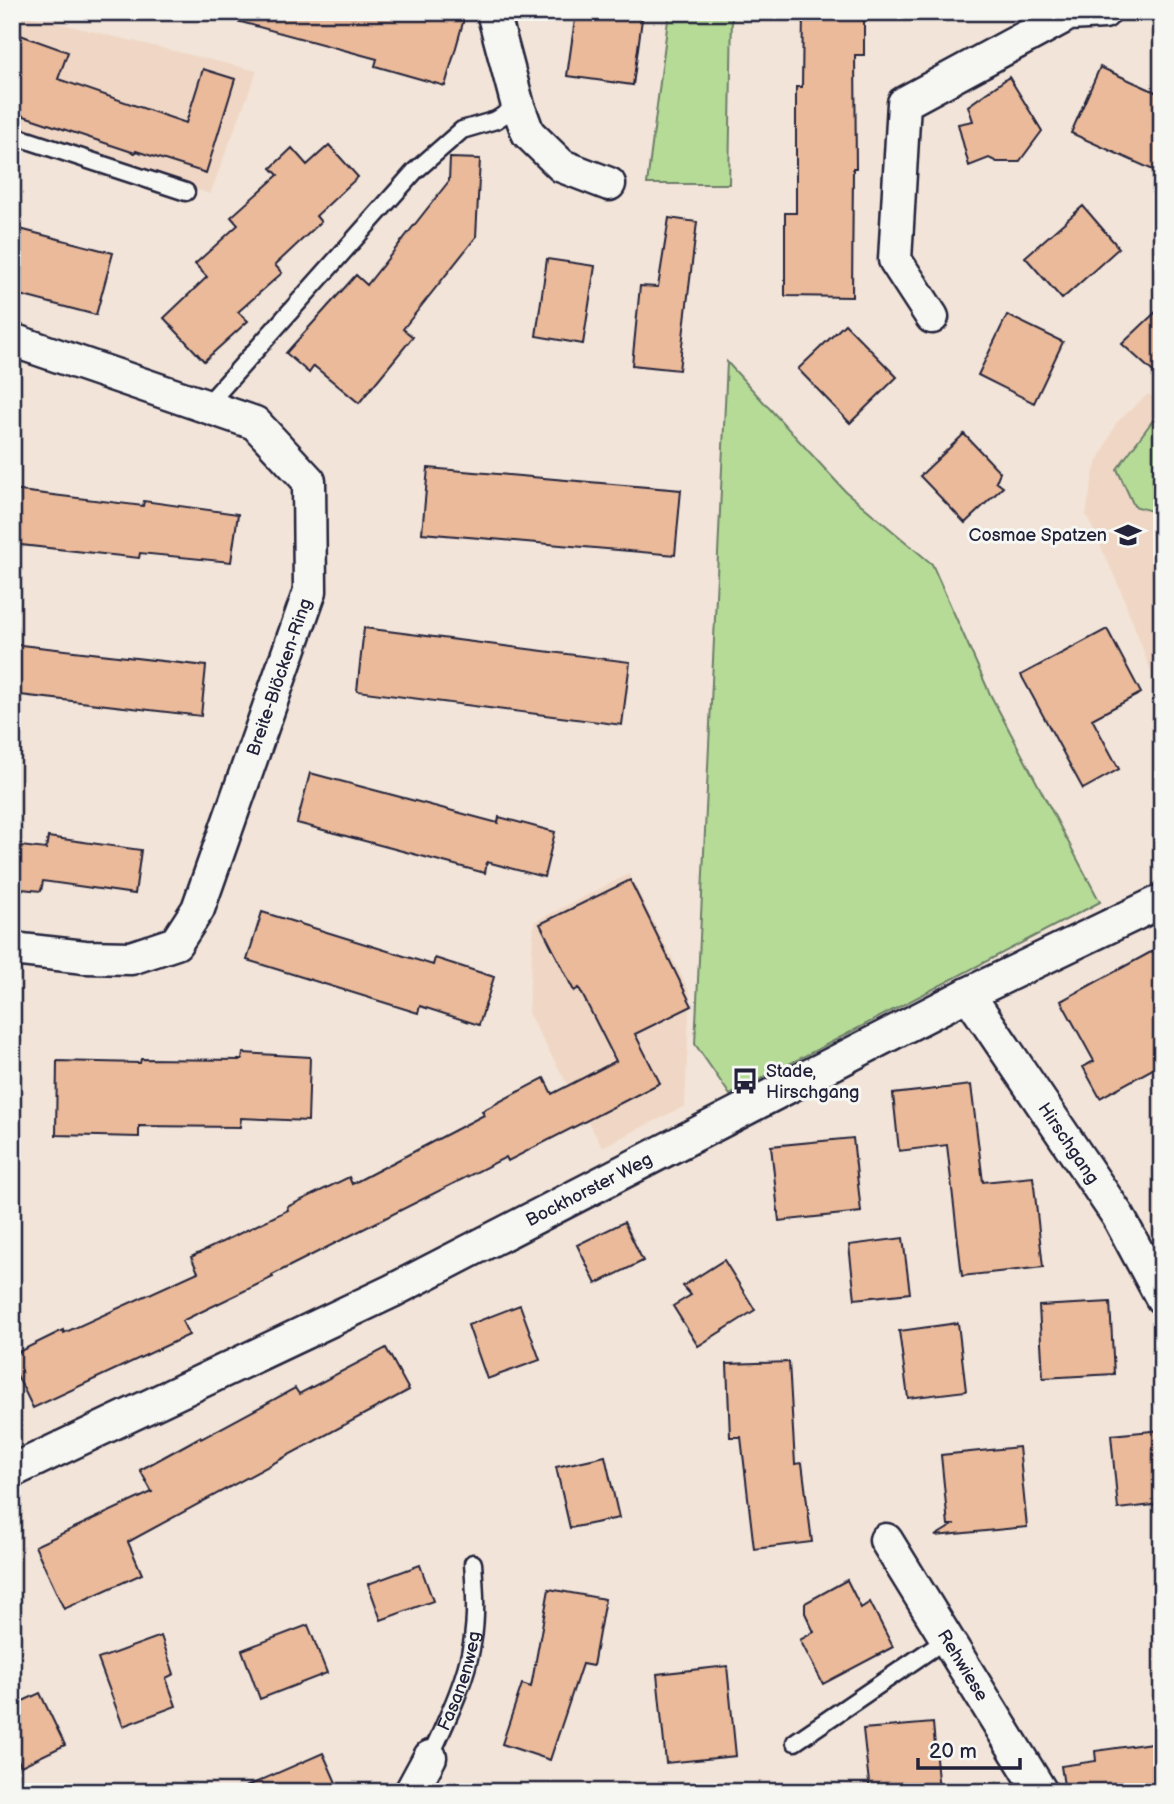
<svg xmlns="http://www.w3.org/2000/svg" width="1174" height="1804" font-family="'Balsamiq Sans',sans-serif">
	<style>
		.built { fill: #f0d7c5 }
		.green { fill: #b6db97; stroke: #6c7e69; stroke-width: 2 }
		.building { fill: #eaba9a; stroke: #22223b; stroke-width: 2 }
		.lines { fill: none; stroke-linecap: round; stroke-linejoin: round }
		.lane-casing { stroke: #22223b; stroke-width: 21 }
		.street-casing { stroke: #22223b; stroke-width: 37 }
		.lane { stroke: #f6f6f2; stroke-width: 16 }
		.street { stroke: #f6f6f2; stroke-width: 32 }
		.labels { text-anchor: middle; stroke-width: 6; stroke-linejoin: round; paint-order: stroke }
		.poi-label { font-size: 18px; fill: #22223b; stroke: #f6f6f2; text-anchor: end }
		.street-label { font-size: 18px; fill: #22223b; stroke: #f6f6f2 }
	</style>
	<rect width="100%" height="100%" fill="#f2e4d8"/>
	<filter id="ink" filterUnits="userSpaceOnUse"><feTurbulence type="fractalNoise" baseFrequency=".0143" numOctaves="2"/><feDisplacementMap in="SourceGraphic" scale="14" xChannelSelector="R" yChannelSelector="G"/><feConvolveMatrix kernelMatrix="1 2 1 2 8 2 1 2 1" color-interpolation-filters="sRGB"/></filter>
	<g filter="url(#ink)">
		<!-- built -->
		<path class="built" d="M 12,12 L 257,71 L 210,194 L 12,129 Z
			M 1148,394 L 1162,402 L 1162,701 L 1121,591 L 1086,514 L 1094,470 L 1116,423 Z
			M 629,874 L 690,993 L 685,1106 L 602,1147 L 528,1013 L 534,922 Z"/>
		<!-- green -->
		<path class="green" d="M 669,12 L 732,12 L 729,184 L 647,184 Z
			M 727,362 L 845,491 L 932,564 L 990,694 L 1100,902 L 730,1095 L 695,1044 Z
			M 1156,416 L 1162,420 L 1162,514 L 1134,506 L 1117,469 Z"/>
		<!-- building -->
		<path class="building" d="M 238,12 L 441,12 L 464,19 L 445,86 L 375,66 L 377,59 L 237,21 Z
			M 576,12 L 643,12 L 633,85 L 567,76 Z
			M 803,12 L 864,12 L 864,55 L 855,55 L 856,168 L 853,168 L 852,297 L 785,296 L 785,213 L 796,213 L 796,87 L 802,87 Z
			M 12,32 L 68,52 L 58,79 L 186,123 L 203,69 L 235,79 L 206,173 L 136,151 L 135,153 L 12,112 Z
			M 1100,67 L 1162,95 L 1162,174 L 1071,133 Z
			M 1009,77 L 1042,131 L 1019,162 L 997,162 L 989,158 L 969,166 L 958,124 L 973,121 L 968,106 Z
			M 329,145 L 358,177 L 316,216 L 321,222 L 275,265 L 282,273 L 238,312 L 248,321 L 204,361 L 164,318 L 207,277 L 195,264 L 238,225 L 231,217 L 278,175 L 271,168 L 292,148 L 307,165 Z
			M 450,158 L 480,159 L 476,237 L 403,329 L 413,337 L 359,403 L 314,366 L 309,373 L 286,353 L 356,275 L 367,285 L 449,181 Z
			M 1083,206 L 1119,248 L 1062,299 L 1025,257 Z
			M 669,218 L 697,222 L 679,370 L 632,365 L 640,286 L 658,287 Z
			M 12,227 L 113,253 L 96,315 L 12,293 Z
			M 547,259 L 595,266 L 583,344 L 536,336 Z
			M 1162,306 L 1162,380 L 1122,344 Z
			M 1007,315 L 1063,342 L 1034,403 L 978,375 Z
			M 845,324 L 897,377 L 850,423 L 798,369 Z
			M 964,434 L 1000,472 L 996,482 L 1003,487 L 965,523 L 920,476 Z
			M 428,468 L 681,490 L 675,555 L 422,533 Z
			M 12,490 L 143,506 L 144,501 L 238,514 L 231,562 L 140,553 L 139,558 L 12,544 Z
			M 364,628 L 630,662 L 622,725 L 357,691 Z
			M 1107,629 L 1141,693 L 1092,719 L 1119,769 L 1083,789 L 1021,675 Z
			M 12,644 L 206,666 L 201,716 L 12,694 Z
			M 310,773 L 498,823 L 499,817 L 555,832 L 544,877 L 487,862 L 485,873 L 297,823 Z
			M 48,837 L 141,850 L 135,894 L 43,881 L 41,891 L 12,888 L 12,845 L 46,849 Z
			M 630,880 L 692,1006 L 635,1034 L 660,1083 L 508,1161 L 506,1157 L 272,1275 L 273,1277 L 182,1321 L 189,1335 L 33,1408 L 12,1365 L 12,1355 L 63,1330 L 64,1333 L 198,1272 L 191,1257 L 288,1210 L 287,1207 L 349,1177 L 352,1184 L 484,1115 L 482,1111 L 544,1078 L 552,1094 L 616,1061 L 579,988 L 574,991 L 540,924 Z
			M 262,912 L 433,965 L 435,958 L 494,977 L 479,1025 L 420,1006 L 418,1013 L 247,960 Z
			M 1162,946 L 1162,1064 L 1100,1098 L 1083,1067 L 1094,1061 L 1061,1001 Z
			M 243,1053 L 310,1057 L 308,1121 L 241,1118 L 240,1127 L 139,1126 L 139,1137 L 56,1135 L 57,1061 L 140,1063 L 141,1059 L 242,1060 Z
			M 971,1085 L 983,1182 L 1033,1177 L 1043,1267 L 962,1276 L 947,1145 L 899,1151 L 893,1094 Z
			M 853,1138 L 861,1212 L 779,1221 L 771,1146 Z
			M 624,1222 L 643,1261 L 596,1284 L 577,1245 Z
			M 903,1238 L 910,1293 L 855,1299 L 849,1245 Z
			M 724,1260 L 755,1310 L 698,1346 L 673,1306 L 691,1295 L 683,1286 Z
			M 1110,1302 L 1114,1374 L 1043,1378 L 1039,1306 Z
			M 520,1305 L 540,1360 L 487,1379 L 468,1325 Z
			M 958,1323 L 966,1391 L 908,1398 L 899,1331 Z
			M 386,1348 L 409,1390 L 128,1542 L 142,1574 L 64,1609 L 35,1546 L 152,1492 L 140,1470 L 200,1437 L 201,1439 L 295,1388 L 299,1394 Z
			M 789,1362 L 795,1464 L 802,1463 L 812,1542 L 754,1549 L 741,1437 L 730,1437 L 727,1364 Z
			M 1162,1430 L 1162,1504 L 1118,1509 L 1111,1435 Z
			M 1019,1447 L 1027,1527 L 935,1536 L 953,1525 L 948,1525 L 941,1455 Z
			M 605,1456 L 619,1518 L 570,1528 L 556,1467 Z
			M 420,1565 L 433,1601 L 381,1620 L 368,1584 Z
			M 847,1580 L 861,1608 L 870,1602 L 893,1647 L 823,1684 L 800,1640 L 814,1632 L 805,1613 L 805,1603 Z
			M 549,1589 L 605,1599 L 593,1666 L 582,1664 L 550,1760 L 502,1744 L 522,1684 L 531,1687 Z
			M 308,1625 L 327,1673 L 260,1699 L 242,1650 Z
			M 161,1636 L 174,1674 L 166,1678 L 176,1706 L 123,1726 L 98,1659 Z
			M 727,1666 L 736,1756 L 666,1763 L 657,1674 Z
			M 40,1693 L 65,1745 L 21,1766 L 12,1748 L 12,1706 Z
			M 933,1723 L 939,1792 L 870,1792 L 863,1729 Z
			M 1159,1742 L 1162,1792 L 1065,1792 L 1061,1766 L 1096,1761 L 1095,1751 Z
			M 323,1753 L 340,1792 L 234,1792 Z"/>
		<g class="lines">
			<!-- lane casing -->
			<g class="lane-casing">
				<g id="lane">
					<path d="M 12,135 L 186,192"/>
					<path d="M 207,405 L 415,171 L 462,130 L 496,120 L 518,106"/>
					<path d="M 795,1742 L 946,1639"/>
					<path id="s1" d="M 430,1757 C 446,1721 465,1684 472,1644 C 477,1617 475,1590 473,1563"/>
				</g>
			</g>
			<!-- street casing -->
			<g class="street-casing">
				<g id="street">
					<path d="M 493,12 L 518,106 L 528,133 L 562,166 L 609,184"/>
					<path d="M 932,317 L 895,260 L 904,103 L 1069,14 L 1104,12"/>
					<path d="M 12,340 L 255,423 L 309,481 L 310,591 L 198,909 L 176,943 L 131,958 L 85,957 L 12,949"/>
					<path id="s2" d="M 968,994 L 1118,1216 L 1162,1298"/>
					<path id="s3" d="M 12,1471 L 392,1291 L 968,994 L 1162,901"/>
					<path id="s4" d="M 886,1540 L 1041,1792"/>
					<path d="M 411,1792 L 430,1757"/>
				</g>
			</g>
			<!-- lane -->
			<use href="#lane" class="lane"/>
			<!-- street -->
			<use href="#street" class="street"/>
		</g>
	</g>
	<!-- icons -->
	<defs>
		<g id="school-bare" transform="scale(2.1)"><path d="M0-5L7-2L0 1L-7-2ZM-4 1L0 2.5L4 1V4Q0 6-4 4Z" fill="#22223b" stroke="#f6f6f2" stroke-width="2.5" paint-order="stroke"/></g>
		<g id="bus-bare" transform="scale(2.1)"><path d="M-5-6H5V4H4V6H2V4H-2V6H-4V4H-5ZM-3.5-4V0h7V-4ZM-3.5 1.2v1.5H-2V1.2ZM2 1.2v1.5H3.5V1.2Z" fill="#22223b" stroke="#f6f6f2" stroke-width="2.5" paint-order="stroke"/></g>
	</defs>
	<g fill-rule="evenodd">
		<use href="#school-bare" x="1128" y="535"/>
		<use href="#bus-bare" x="745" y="1081"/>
	</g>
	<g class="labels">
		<!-- poi labels -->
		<g class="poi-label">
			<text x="1107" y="541">Cosmae Spatzen</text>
			<text x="766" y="1077" text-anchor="start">Stade,<tspan x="766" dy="21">Hirschgang</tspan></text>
		</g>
		<!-- street labels -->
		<g class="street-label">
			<text transform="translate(279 677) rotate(-71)" y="6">Breite-Blöcken-Ring</text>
			<text dy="6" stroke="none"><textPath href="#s2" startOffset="180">Hirschgang</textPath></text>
			<text dy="6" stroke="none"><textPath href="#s3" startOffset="642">Bockhorster Weg</textPath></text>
			<text dy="6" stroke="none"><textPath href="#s4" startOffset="147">Rehwiese</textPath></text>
			<text dy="6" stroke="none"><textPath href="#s1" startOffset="82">Fasanenweg</textPath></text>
		</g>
	</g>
	<!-- margin -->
	<rect width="1174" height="1804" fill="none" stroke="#f6f6f2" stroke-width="42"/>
	<rect x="21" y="21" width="1132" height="1762" fill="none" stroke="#22223b" stroke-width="2.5" filter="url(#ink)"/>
	<!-- scale -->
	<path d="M918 1758v10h102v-10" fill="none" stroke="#22223b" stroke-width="3.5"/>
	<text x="929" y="1758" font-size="21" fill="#22223b" stroke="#f6f6f2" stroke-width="5" paint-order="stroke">20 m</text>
</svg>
